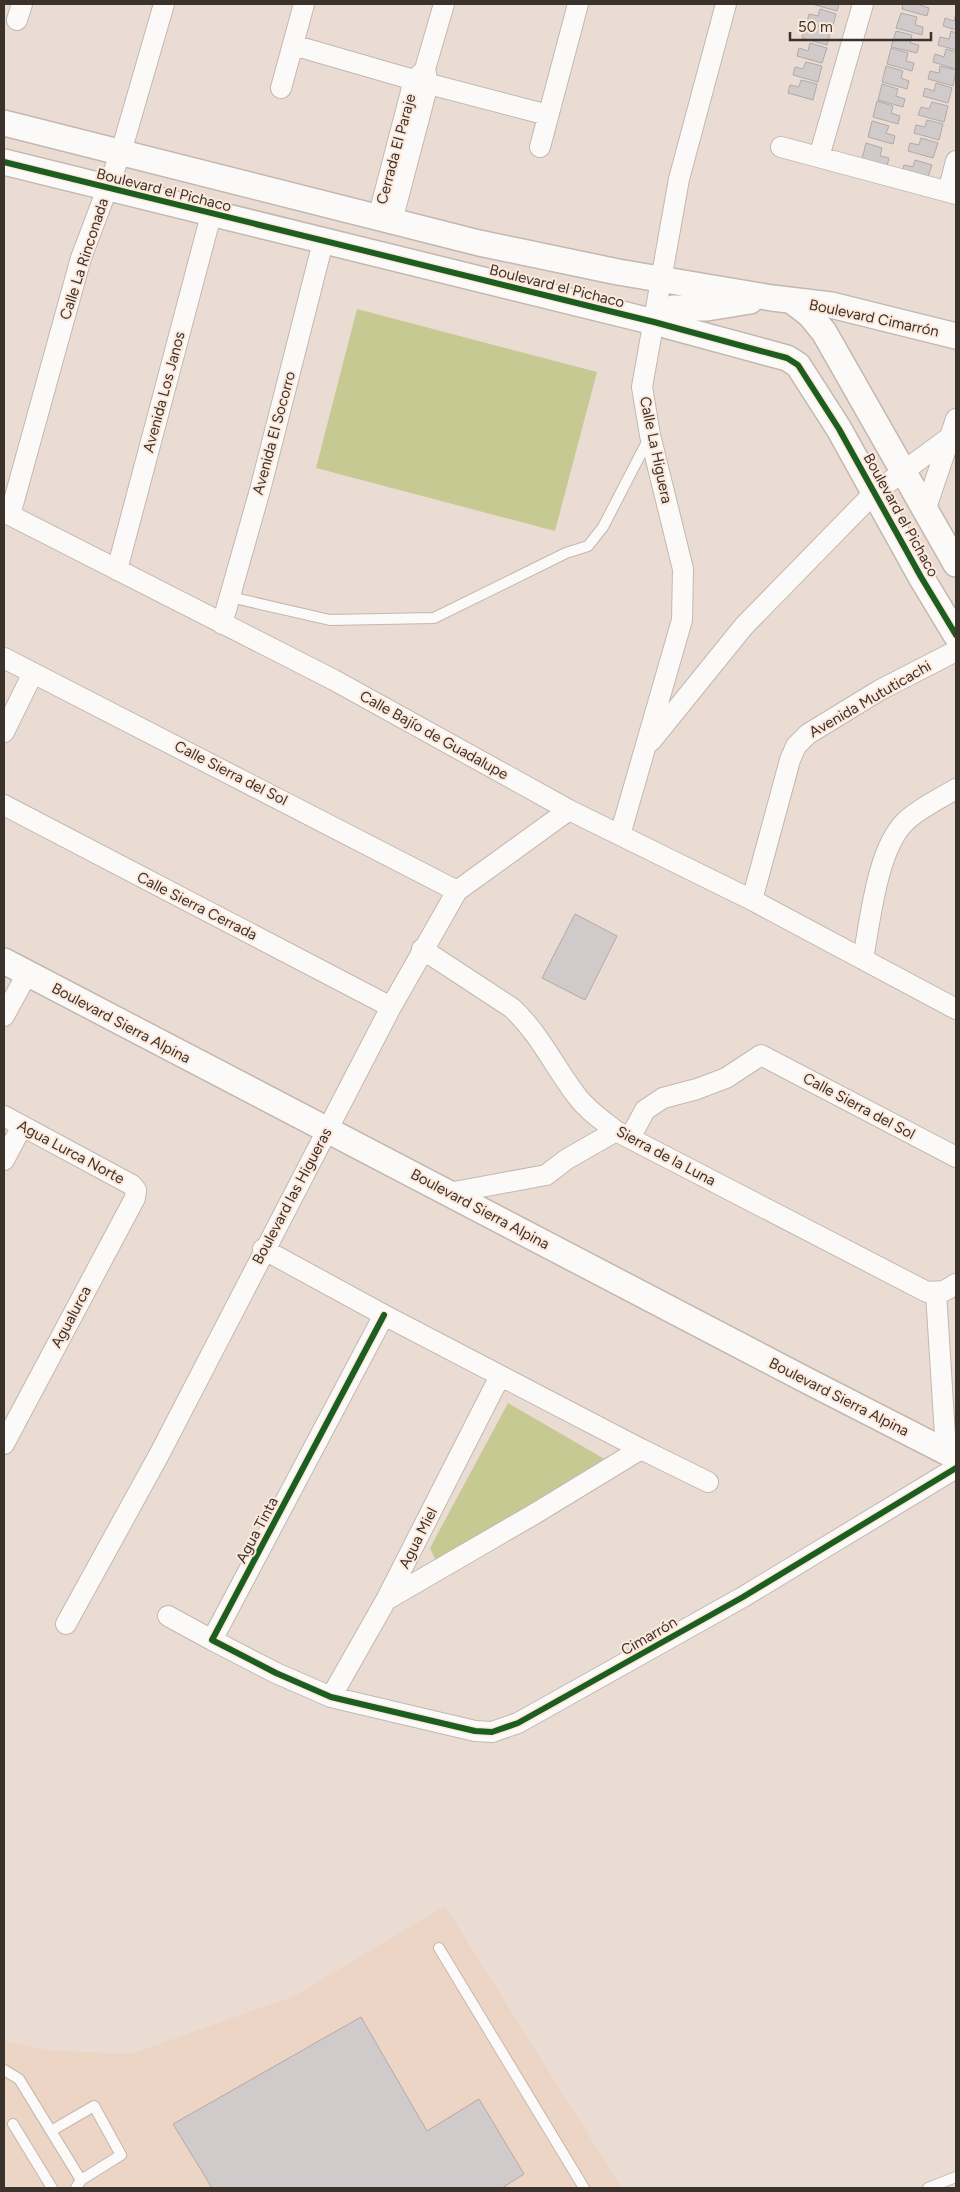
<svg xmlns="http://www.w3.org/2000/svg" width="960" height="2192" font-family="Figtree,sans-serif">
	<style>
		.built { fill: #ecd5c5 }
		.green { fill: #c7c992 }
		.building { fill: #d1cacb; stroke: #b1a9aa }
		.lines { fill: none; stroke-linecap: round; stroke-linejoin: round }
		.service-casing { stroke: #c2b8b0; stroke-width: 12 }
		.minor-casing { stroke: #c2b8b0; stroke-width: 22 }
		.tertiary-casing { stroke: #c2b8b0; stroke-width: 28 }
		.service { stroke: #fcfaf8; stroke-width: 10 }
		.minor { stroke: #fcfaf8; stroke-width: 20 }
		.tertiary { stroke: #fcfaf8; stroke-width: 25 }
		.cycleway-casing { stroke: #fde9dc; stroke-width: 9 }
		.cycleway { stroke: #1b5e20; stroke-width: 6 }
		.labels { text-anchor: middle; stroke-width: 4; stroke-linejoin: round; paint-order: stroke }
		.street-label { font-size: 15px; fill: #3b322b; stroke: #fde9dc }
	</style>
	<rect width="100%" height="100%" fill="#eadcd3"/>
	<!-- built -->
	<path class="built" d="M 445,1906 L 622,2188 L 4,2188 L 4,2041 L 48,2050 L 131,2054 L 294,1996 Z"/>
	<!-- green -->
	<path class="green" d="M 357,309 L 597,372 L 555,531 L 316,468 Z
		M 508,1403 L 608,1461 L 436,1561 L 430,1548 Z"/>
	<!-- building -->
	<path class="building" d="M 812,4 L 839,4 L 837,11 Z
		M 903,4 L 921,4 L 920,5 L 929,8 L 927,16 L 902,9 Z
		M 820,9 L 836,14 L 832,29 L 807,22 L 809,14 L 818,16 Z
		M 901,13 L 917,17 L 915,25 L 923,27 L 922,35 L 896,28 Z
		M 956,13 L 956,30 L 943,26 L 945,18 L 954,21 Z
		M 815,26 L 831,30 L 827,45 L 802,38 L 804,31 L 813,33 Z
		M 896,31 L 912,35 L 910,43 L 919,45 L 917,53 L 891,47 Z
		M 951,31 L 956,33 L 956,50 L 938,45 L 940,37 L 949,39 Z
		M 810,43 L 827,48 L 822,63 L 797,56 L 799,48 L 808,51 Z
		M 891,48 L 908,53 L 906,61 L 914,63 L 912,71 L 887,64 Z
		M 946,49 L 956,52 L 956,69 L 933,62 L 935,54 L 944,57 Z
		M 806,62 L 822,66 L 818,82 L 793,75 L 795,67 L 803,69 Z
		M 886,66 L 903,71 L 901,78 L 909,81 L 907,89 L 882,82 Z
		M 940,66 L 956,70 L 953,86 L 928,79 L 930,71 L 939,73 Z
		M 801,80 L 817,84 L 813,100 L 788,93 L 790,85 L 799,87 Z
		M 936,83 L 952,88 L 948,103 L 923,96 L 925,88 L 934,91 Z
		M 882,84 L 898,89 L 896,96 L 905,99 L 903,107 L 878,100 Z
		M 877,101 L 893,106 L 891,113 L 900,116 L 898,124 L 873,117 Z
		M 932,102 L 948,106 L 944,122 L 918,115 L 921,107 L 929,109 Z
		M 927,120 L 943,124 L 939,140 L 914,133 L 916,125 L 925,127 Z
		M 872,121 L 889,126 L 886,133 L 895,136 L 893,144 L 868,137 Z
		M 921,138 L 938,143 L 933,158 L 908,151 L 910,143 L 919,145 Z
		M 866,143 L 882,148 L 880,156 L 889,158 L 887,166 L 862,159 Z
		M 915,160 L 932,165 L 927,180 L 902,173 L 904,165 L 913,167 Z
		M 575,914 L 617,936 L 585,1000 L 542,978 Z
		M 361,2017 L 427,2131 L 479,2099 L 524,2174 L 502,2188 L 212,2188 L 173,2124 Z"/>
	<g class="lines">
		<!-- service casing -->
		<g class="service-casing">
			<path id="service" d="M 230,597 L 330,620 L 434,618 L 566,553 L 588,546 L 603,527 L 649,438
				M 439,1948 L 584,2188
				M 4,2070 L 19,2079 L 81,2180 L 76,2188
				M 13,2124 L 52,2188
				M 51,2131 L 94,2106 L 121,2155 L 81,2180
				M 928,2188 L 956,2177"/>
		</g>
		<!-- minor casing -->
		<g class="minor-casing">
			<path id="minor" d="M 17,20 L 22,4
				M 293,45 L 414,80 L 548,115
				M 281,88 L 304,4
				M 540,147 L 578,4
				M 781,147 L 956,194
				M 819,157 L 863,4
				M 948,192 L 956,161
				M 378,218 L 414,80 L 424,71
				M 392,221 L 428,84 L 425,69 L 444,4
				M 925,511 L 956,419
				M 4,512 L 334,680 L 569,810 L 752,900 L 956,1009
				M 10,515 L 81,258 L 121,152 L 164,4
				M 117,570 L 211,215
				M 222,624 L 260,490 L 323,242
				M 4,658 L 457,891
				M 4,732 L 33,673
				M 651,741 L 744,626 L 874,493 L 950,437
				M 4,805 L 391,1007
				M 620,835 L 682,620 L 683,569 L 650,435 L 642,387 L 679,179 L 726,4
				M 752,900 L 790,760 L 796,746 L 808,734 L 880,690 L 956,651
				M 422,949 L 512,1008 C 539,1033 554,1066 576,1095 C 586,1109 602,1120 616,1131 L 927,1292 L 944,1291 L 956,1284
				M 863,959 C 870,922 877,849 905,822 C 915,811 942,797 956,789
				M 4,1016 L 27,974
				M 4,1116 L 132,1185 L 136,1190 L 135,1198 L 4,1444
				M 630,1138 L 645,1110 L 663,1098 L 697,1089 L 726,1078 L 761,1055 L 956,1157
				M 4,1160 L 22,1126
				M 449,1193 L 546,1175 L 567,1159 L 616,1131
				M 263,1249 L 384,1315 L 641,1449 L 536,1513 L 386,1600
				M 936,1293 L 946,1451
				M 384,1315 L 212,1640 L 276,1673 L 331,1697 L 475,1731 L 492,1732 L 518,1723 L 743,1597 L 956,1468
				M 641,1449 L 708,1482
				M 168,1616 L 212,1640
				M 66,1624 L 160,1453 L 391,1007 L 457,891 L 569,810
				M 331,1697 L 386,1600 L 500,1376"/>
		</g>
		<!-- tertiary casing -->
		<g class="tertiary-casing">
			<path id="tertiary" d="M 4,123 L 479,243 L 618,272 L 772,298 L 831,305 L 956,336
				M 4,162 L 654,322 L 787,358 L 798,365 L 839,429 L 921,577 L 956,635
				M 792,301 L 810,315 L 824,332 L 956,564
				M 654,322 L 663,312 L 673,308 L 707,308 L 750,301
				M 4,961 L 804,1379 L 956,1457"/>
		</g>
		<!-- service -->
		<use href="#service" class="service"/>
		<!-- minor -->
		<use href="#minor" class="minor"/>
		<!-- tertiary -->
		<use href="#tertiary" class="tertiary"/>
		<!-- cycleway casing -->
		<g class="cycleway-casing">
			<path id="cycleway" d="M 4,162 L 654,322 L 787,358 L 798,365 L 839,429 L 921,577 L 956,635
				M 384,1315 L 212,1640 L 276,1673 L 331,1697 L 475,1731 L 492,1732 L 518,1723 L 743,1597 L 956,1468"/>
		</g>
		<!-- cycleway -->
		<use href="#cycleway" class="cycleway"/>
	</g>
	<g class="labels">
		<!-- street labels -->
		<g class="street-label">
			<text transform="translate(396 149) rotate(-75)" y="5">Cerrada El Paraje</text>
			<text transform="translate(164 190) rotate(14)" y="5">Boulevard el Pichaco</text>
			<text transform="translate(84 259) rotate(-72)" y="5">Calle La Rinconada</text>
			<text transform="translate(557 286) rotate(14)" y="5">Boulevard el Pichaco</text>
			<text transform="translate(874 318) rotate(12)" y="5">Boulevard Cimarrón</text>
			<text transform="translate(164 392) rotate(-75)" y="5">Avenida Los Janos</text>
			<text transform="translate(274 433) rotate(-75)" y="5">Avenida El Socorro</text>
			<text transform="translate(656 450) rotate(78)" y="5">Calle La Higuera</text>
			<text transform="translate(901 515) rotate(61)" y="5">Boulevard el Pichaco</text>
			<text transform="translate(870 699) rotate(-30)" y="5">Avenida Mututicachi</text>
			<text transform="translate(434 735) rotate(29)" y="5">Calle Bajío de Guadalupe</text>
			<text transform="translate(231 773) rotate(27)" y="5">Calle Sierra del Sol</text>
			<text transform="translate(197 906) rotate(27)" y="5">Calle Sierra Cerrada</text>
			<text transform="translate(121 1023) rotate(28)" y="5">Boulevard Sierra Alpina</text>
			<text transform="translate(859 1106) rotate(28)" y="5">Calle Sierra del Sol</text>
			<text transform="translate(71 1152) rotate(28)" y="5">Agua Lurca Norte</text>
			<text transform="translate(666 1156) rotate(28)" y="5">Sierra de la Luna</text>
			<text transform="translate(292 1196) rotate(-62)" y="5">Boulevard las Higueras</text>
			<text transform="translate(480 1209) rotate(28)" y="5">Boulevard Sierra Alpina</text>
			<text transform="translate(71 1317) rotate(-62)" y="5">Agualurca</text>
			<text transform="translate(839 1397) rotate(27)" y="5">Boulevard Sierra Alpina</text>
			<text transform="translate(257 1530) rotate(-62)" y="5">Agua Tinta</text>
			<text transform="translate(418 1538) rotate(-63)" y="5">Agua Miel</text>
			<text transform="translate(649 1636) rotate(-30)" y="5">Cimarrón</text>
		</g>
	</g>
	<!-- border -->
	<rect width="960" height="2192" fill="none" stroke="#3b322b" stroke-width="10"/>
	<!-- scale -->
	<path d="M790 32v8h141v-8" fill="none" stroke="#3b322b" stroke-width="2.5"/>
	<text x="798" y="32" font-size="15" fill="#3b322b" stroke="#fde9dc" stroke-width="4" paint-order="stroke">50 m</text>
</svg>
